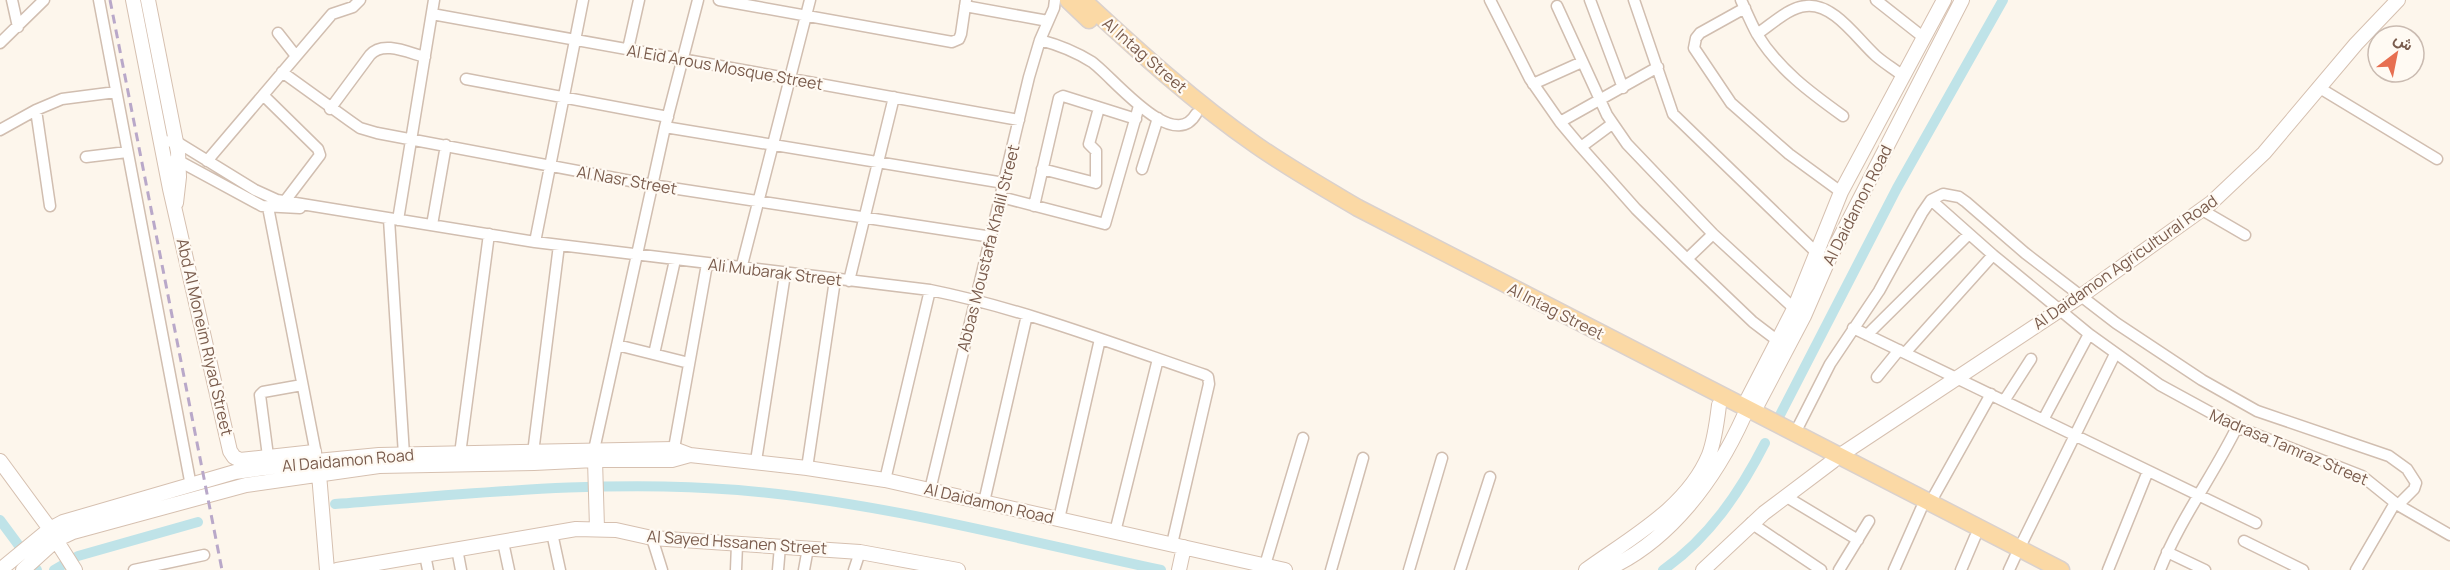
<svg xmlns="http://www.w3.org/2000/svg" width="2450" height="570" font-family="Manrope,Vazirmatn,sans-serif">
	<style>
		.lines { fill: none; stroke-linecap: round; stroke-linejoin: round }
		.canal { stroke: #bfe3e8; stroke-width: 10 }
		.street-casing { stroke: #d1beb0; stroke-width: 13 }
		.secondary-casing { stroke: #d6c0b0; stroke-width: 16 }
		.primary-casing { stroke: #dad1cd; stroke-width: 19 }
		.street { stroke: #fff; stroke-width: 10 }
		.secondary { stroke: #fff; stroke-width: 14 }
		.primary { stroke: #fbd9a5; stroke-width: 16 }
		.rail { stroke: #b9a8c9; stroke-width: 3; stroke-dasharray: 9 6; stroke-linecap: butt }
		.labels { text-anchor: middle; stroke-width: 4.5; stroke-linejoin: round; paint-order: stroke }
		.street-label { font-size: 16px; fill: #7a5c4d; stroke: #fffaf3 }
	</style>
	<rect width="100%" height="100%" fill="#fdf6ec"/>
	<g class="lines">
		<!-- canal -->
		<path class="canal" d="M 1780,415 L 1897,188 L 2003,0
			M 335,504 C 469,494 604,479 738,490 C 881,502 1021,540 1161,570
			M 0,520 L 37,570
			M 54,570 L 78,556 L 198,522
			M 1663,570 C 1709,538 1740,492 1765,443"/>
		<!-- street casing -->
		<g class="street-casing">
			<path id="street" d="M 12,0 L 18,27
				M 99,0 L 191,486
				M 719,0 L 952,42 L 959,39 L 961,34 L 966,0
				M 1490,0 L 1530,79 L 1560,122 L 1581,147 L 1636,209 L 1687,259 L 1753,322 L 1782,344
				M 1590,0 L 1623,88
				M 1634,0 L 1673,114 L 1820,256
				M 1741,0 C 1746,11 1751,23 1757,34 C 1778,69 1811,93 1843,116
				M 1876,0 L 1923,37
				M 965,6 L 1048,21
				M 1557,6 L 1607,115 L 1627,144 L 1713,234 L 1798,312
				M 1745,8 L 1700,33 L 1696,38 L 1694,48 L 1731,103 L 1789,154 L 1841,192
				M 432,14 L 1019,120
				M 278,33 L 296,56
				M 1757,34 C 1771,25 1789,7 1806,6 C 1834,3 1857,39 1876,56 C 1884,63 1894,69 1903,76
				M 1040,40 C 1059,45 1076,52 1092,62 C 1112,76 1173,154 1196,114
				M 0,43 L 44,0
				M 628,49 L 639,0
				M 282,72 L 350,121 L 360,128 L 377,133 L 652,185 L 992,237
				M 466,79 L 668,117
				M 1533,84 L 1582,62
				M 2318,87 L 2437,159
				M 263,95 L 318,149 L 320,155 L 285,201
				M 330,109 L 370,55 C 383,40 409,53 425,57
				M 36,110 L 50,206
				M 1560,122 L 1658,67
				M 665,127 L 1004,183
				M 0,130 L 36,110 L 62,99 L 116,92
				M 162,141 L 177,142 L 255,190 L 277,200 L 535,242 L 930,290 C 1024,309 1114,344 1205,375 L 1208,377 L 1209,384 L 1172,544
				M 1581,147 L 1612,124
				M 86,157 L 127,152
				M 174,160 L 179,161 L 262,206 L 300,208
				M 207,161 L 332,14 L 353,7 L 360,0
				M 1042,169 L 1096,183 L 1096,151 L 1089,144 L 1099,108
				M 1142,169 L 1158,118
				M 1001,197 L 1105,224 L 1139,106
				M 1931,200 L 1993,255 L 2089,334 L 2160,385 L 2237,427 L 2362,476 L 2398,505 L 2450,535
				M 1034,206 L 1059,98 L 1063,96 L 1136,119
				M 268,207 L 317,459
				M 2202,210 L 2245,235
				M 389,219 L 404,455
				M 398,220 L 434,0
				M 432,225 L 446,145
				M 535,242 L 583,0
				M 1687,259 L 1713,234
				M 741,269 L 810,0
				M 849,281 L 894,97
				M 1853,328 L 2256,523
				M 1867,335 L 1968,235
				M 617,345 L 689,363
				M 1905,353 L 1993,255
				M 654,354 L 675,260
				M 1877,377 L 1899,350
				M 2004,401 L 2031,359
				M 2043,420 L 2089,334
				M 1795,433 L 1830,364 L 1879,291 L 1922,213 L 1931,200 L 1943,194 L 1959,197 L 1966,202 L 2025,253 L 2116,323 L 2202,380 L 2257,411 L 2389,456 L 2407,469 L 2416,483 L 2414,489 L 2398,505
				M 594,450 L 665,127 L 698,0
				M 533,453 L 559,245
				M 460,454 L 489,234
				M 673,454 L 707,264
				M 268,456 L 260,395 L 263,392 L 302,385
				M 756,461 L 785,274
				M 807,468 L 835,280
				M 885,480 L 930,290
				M 930,490 L 1029,77 L 1040,40 L 1054,8 L 1055,0
				M 1785,496 L 1858,540
				M 984,502 L 1027,315
				M 1930,503 L 1991,394
				M 1059,519 L 1100,339
				M 1751,523 L 1821,570
				M 1115,532 L 1158,359
				M 552,533 L 560,570
				M 652,538 L 662,570
				M 2244,541 L 2303,570
				M 503,542 L 509,570
				M 457,549 L 461,570
				M 2019,549 L 2115,354
				M 2167,552 L 2205,570
				M 425,555 L 428,570
				M 1265,565 L 1303,438
				M 134,570 L 204,555
				M 736,570 L 737,544
				M 778,570 L 780,546
				M 804,570 L 808,548
				M 854,570 L 860,552
				M 1331,570 L 1363,458
				M 1409,570 L 1442,458
				M 1460,570 L 1490,477
				M 1839,570 L 1869,521
				M 1894,570 L 1921,509
				M 1961,570 L 1975,537
				M 2009,570 L 2015,557
				M 2108,570 L 2148,471
				M 2160,570 C 2180,519 2213,476 2237,427
				M 2356,570 L 2395,503"/>
		</g>
		<!-- secondary casing -->
		<g class="secondary-casing">
			<path id="secondary" d="M 133,0 L 170,189 L 230,451 L 234,457 L 240,460 L 314,452
				M 148,0 L 178,152 L 179,177 L 176,203
				M 1744,406 L 1794,309 L 1841,192 L 1944,0
				M 1754,411 L 1804,316 L 1827,263 L 1962,0
				M 1839,456 L 2081,296 L 2211,203 L 2264,153 L 2356,44 L 2398,0
				M 595,460 L 597,528
				M 0,461 L 50,529
				M 319,474 L 327,570
				M 56,540 L 75,570
				M 0,570 L 50,529 L 63,522 L 235,472 L 317,461 L 379,455 L 674,449 L 690,455 L 807,468 L 885,480 L 1285,570
				M 23,570 L 56,540 L 73,532 L 246,485 L 379,466 L 534,463 L 595,460 L 672,460 L 690,455
				M 337,570 L 576,529 L 616,530 L 652,538 L 860,552 L 958,570
				M 1179,570 L 1184,547
				M 1586,570 C 1630,538 1687,508 1709,455 C 1715,439 1717,421 1719,405
				M 1605,570 C 1670,542 1716,478 1744,416
				M 1703,570 L 1764,513 L 1833,461"/>
		</g>
		<!-- primary casing -->
		<g class="primary-casing">
			<path id="primary" d="M 1068,0 L 1089,20
				M 1083,0 C 1138,51 1194,102 1256,145 C 1289,168 1324,188 1358,208 L 2061,570"/>
		</g>
		<!-- street -->
		<use href="#street" class="street"/>
		<!-- secondary -->
		<use href="#secondary" class="secondary"/>
		<!-- primary -->
		<use href="#primary" class="primary"/>
		<!-- rail -->
		<path class="rail" d="M 110,0 L 222,570"/>
	</g>
	<g class="labels">
		<!-- street labels -->
		<g class="street-label">
			<text transform="translate(1145 55) rotate(41)" y="6">Al Intag Street</text>
			<text transform="translate(725 67) rotate(10)" y="6">Al Eid Arous Mosque Street</text>
			<text transform="translate(627 180) rotate(10)" y="6">Al Nasr Street</text>
			<text transform="translate(1857 205) rotate(-63)" y="6">Al Daidamon Road</text>
			<text transform="translate(988 248) rotate(-76)" y="6">Abbas Moustafa Khalil Street</text>
			<text transform="translate(2125 262) rotate(-35)" y="6">Al Daidamon Agricultural Road</text>
			<text transform="translate(775 272) rotate(7)" y="6">Ali Mubarak Street</text>
			<text transform="translate(1556 311) rotate(27)" y="6">Al Intag Street</text>
			<text transform="translate(205 337) rotate(77)" y="6">Abd Al Moneim Riyad Street</text>
			<text transform="translate(2289 447) rotate(23)" y="6">Madrasa Tamraz Street</text>
			<text transform="translate(348 460) rotate(-5)" y="6">Al Daidamon Road</text>
			<text transform="translate(989 503) rotate(13)" y="6">Al Daidamon Road</text>
			<text transform="translate(737 542) rotate(4)" y="6">Al Sayed Hssanen Street</text>
		</g>
	</g>
	<!-- north arrow -->
	<g transform="translate(2396 54) rotate(32)"><circle r="28" fill="#fffaf3" stroke="#cabbb1" stroke-width="1.5"/>
	<path d="M0-4.5L10 22L0 15L-10 22Z" fill="#e76f51"/>
	<text y="-9" font-size="16" font-weight="bold" text-anchor="middle" fill="#7a5c4d">ش</text>
	</g>
</svg>
